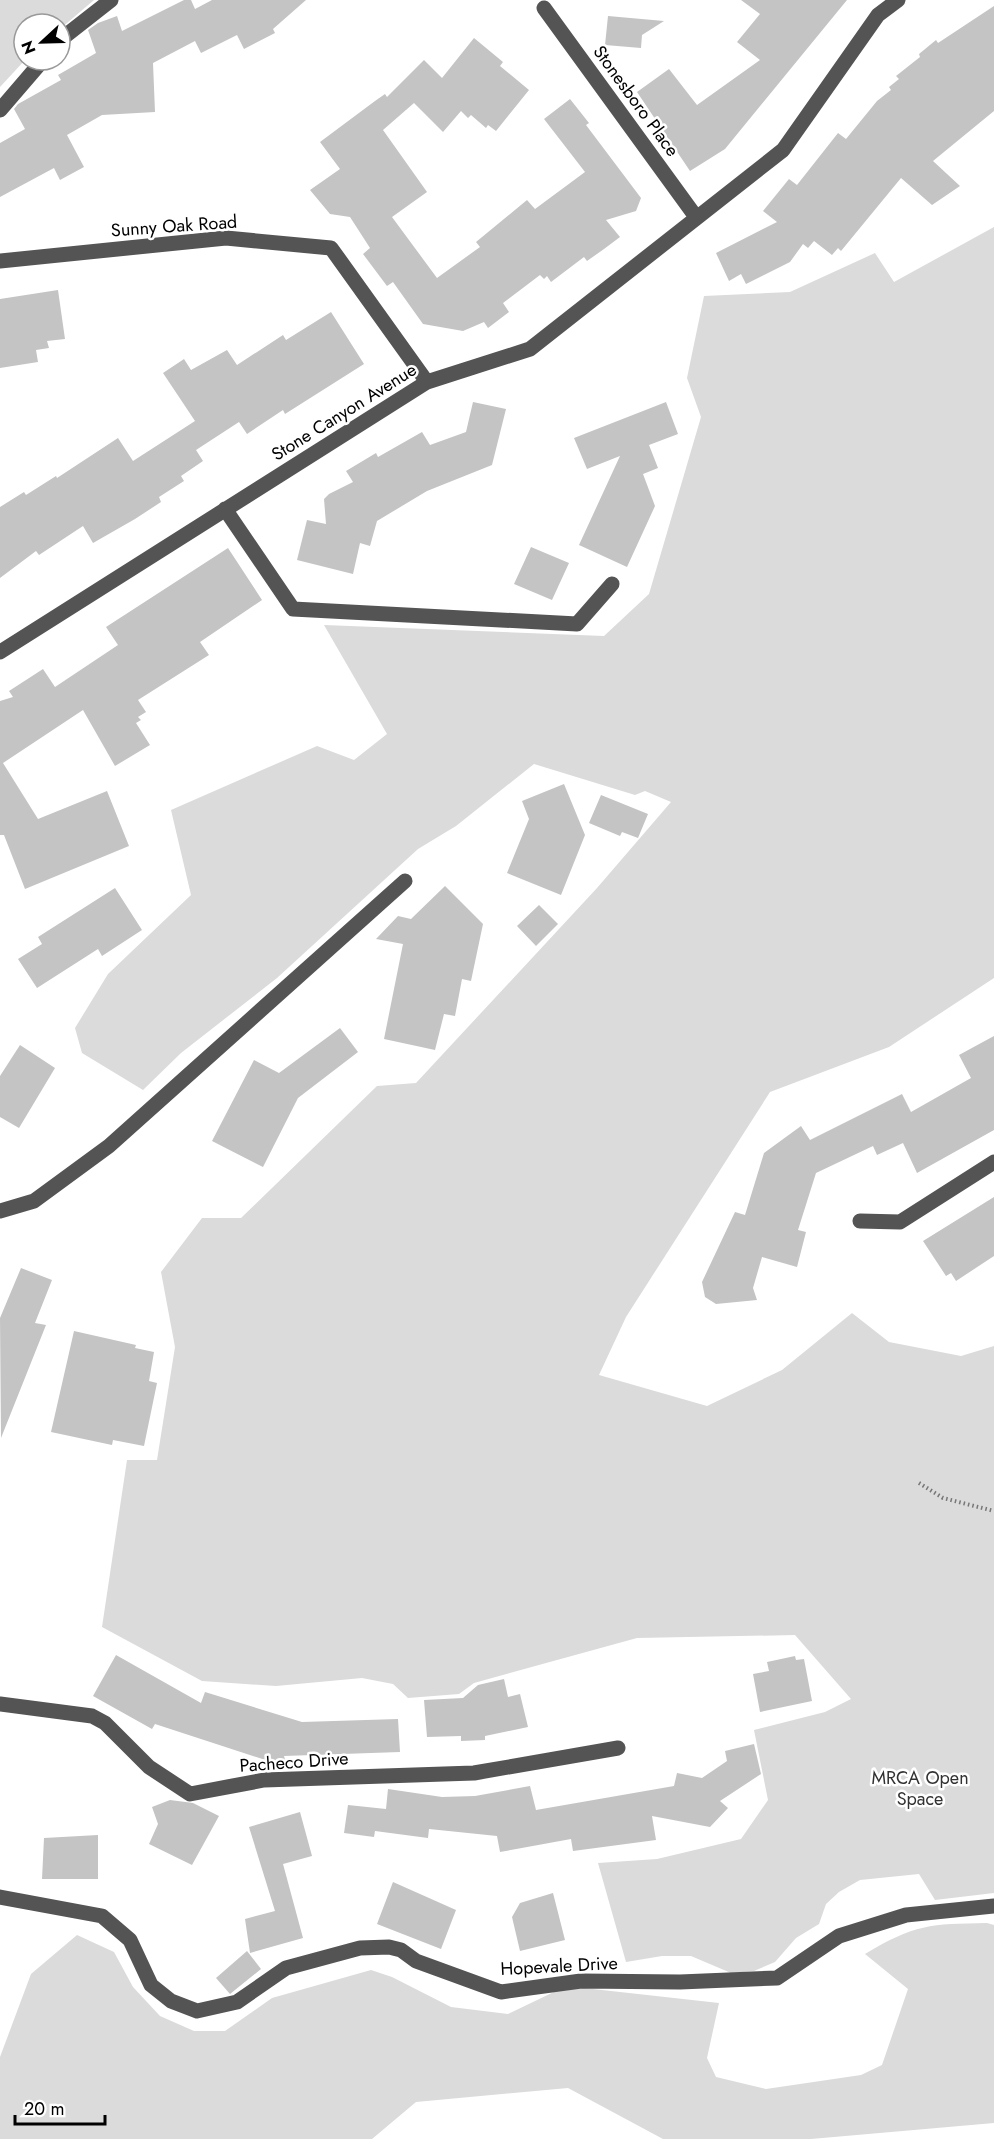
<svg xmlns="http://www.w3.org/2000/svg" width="994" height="2139" font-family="Jost,sans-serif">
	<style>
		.green { fill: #dbdbdb }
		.building { fill: #c4c4c4 }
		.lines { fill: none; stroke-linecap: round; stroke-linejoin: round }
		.path { stroke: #767676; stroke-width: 4; stroke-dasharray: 1.5 3; stroke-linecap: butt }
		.minor { stroke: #545454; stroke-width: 15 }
		.labels { text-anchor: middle; stroke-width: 5; stroke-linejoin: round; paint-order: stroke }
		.street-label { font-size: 18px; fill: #000; stroke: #fff }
		.park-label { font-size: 18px; fill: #323232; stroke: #fff }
	</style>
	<rect width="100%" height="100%" fill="#fff"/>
	<!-- green -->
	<path class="green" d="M 0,0 L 94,0 L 60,29 L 60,24 L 24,24 L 25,60 L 0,87 Z
		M 994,227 L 994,978 L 889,1047 L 770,1092 L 626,1317 L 599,1375 L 707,1406 L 782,1370 L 852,1313 L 889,1342 L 961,1356 L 994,1346 L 994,1893 L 935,1900 L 919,1874 L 860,1880 L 839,1892 L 826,1904 L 819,1924 L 796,1938 L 775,1962 L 754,1971 L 731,1973 L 691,1956 L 662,1956 L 626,1962 L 598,1863 L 657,1859 L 741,1839 L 768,1800 L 754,1730 L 825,1712 L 851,1699 L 795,1635 L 637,1638 L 474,1683 L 459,1694 L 408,1698 L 393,1684 L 362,1678 L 276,1686 L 202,1681 L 102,1627 L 127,1460 L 157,1460 L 175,1347 L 161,1272 L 202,1218 L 241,1218 L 377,1086 L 416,1083 L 597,888 L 671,802 L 645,791 L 635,795 L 534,764 L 456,826 L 418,849 L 277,978 L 181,1053 L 143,1090 L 82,1053 L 75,1028 L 108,974 L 191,895 L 171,810 L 317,746 L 354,760 L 387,734 L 324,625 L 604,636 L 649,594 L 701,417 L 687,378 L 704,296 L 790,292 L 875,253 L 894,282 Z
		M 987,1923 L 994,1925 L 994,2123 L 811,2139 L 663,2139 L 568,2088 L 416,2102 L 372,2139 L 0,2139 L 0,2057 L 31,1974 L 77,1935 L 114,1952 L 133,1987 L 160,2016 L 194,2031 L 225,2031 L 272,1998 L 371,1970 L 392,1977 L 451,2007 L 508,2014 L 558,1990 L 584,1988 L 719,2003 L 707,2058 L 716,2077 L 766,2089 L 861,2075 L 882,2065 L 908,1989 L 865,1954 C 915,1924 930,1924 987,1923 Z"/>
	<!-- building -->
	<path class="building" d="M 184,0 L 191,0 L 195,9 L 212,0 L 306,0 L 273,29 L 275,33 L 244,49 L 237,35 L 201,53 L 195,41 L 153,63 L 155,112 L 102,115 L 67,135 L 84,167 L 60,180 L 54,168 L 0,197 L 0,143 L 25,129 L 14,109 L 18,104 L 61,80 L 58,75 L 96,53 L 88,30 L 98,23 L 117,16 L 122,31 Z
		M 741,0 L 847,0 L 725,149 L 690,171 L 637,92 L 669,69 L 697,105 L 760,60 L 737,42 L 760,14 Z
		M 994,6 L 994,111 L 933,161 L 960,186 L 932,205 L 901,178 L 841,251 L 838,248 L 832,255 L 814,241 L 808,248 L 803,244 L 790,262 L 746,284 L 741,274 L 729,281 L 716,253 L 777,222 L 763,211 L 789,179 L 797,185 L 838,133 L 846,139 L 877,101 L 891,90 L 889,87 L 899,79 L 896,76 L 920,57 L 919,54 L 936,40 L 938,43 Z
		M 608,16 L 664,21 L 642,35 L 641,48 L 605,45 Z
		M 474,38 L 503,62 L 500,66 L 529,90 L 496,131 L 488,125 L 486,128 L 471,115 L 468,118 L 461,111 L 443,132 L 414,103 L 383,130 L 427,192 L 392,217 L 437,278 L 480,247 L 476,242 L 527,200 L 535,209 L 585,172 L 544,119 L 570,99 L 589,123 L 586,125 L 641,198 L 636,211 L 606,220 L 620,237 L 604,249 L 587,261 L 584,257 L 551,282 L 547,276 L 544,279 L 540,275 L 503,303 L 509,312 L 488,328 L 484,322 L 463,331 L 423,324 L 393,282 L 387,286 L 363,254 L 370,248 L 350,217 L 330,214 L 310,190 L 340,169 L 320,142 L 375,101 L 385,94 L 387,97 L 424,60 L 442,78 Z
		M 58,290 L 65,339 L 47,341 L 49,348 L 36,350 L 38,362 L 0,368 L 0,299 Z
		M 331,312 L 364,364 L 285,414 L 283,410 L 247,434 L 239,422 L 196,450 L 203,461 L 181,476 L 184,481 L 159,497 L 161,502 L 135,519 L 93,543 L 83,526 L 39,555 L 36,551 L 0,578 L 0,507 L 24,492 L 26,495 L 56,476 L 57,478 L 118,438 L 133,461 L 195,421 L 163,373 L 184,359 L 191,370 L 227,350 L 237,365 L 283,335 L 286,340 Z
		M 473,402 L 506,409 L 492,465 L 427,491 L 377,521 L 370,546 L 360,543 L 353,574 L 297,560 L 307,520 L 326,524 L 324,499 L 329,494 L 353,482 L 346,471 L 376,453 L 378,457 L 422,432 L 430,445 L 466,432 Z
		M 666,402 L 678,434 L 649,445 L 658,468 L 643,474 L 655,506 L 627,567 L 579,545 L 620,456 L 587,469 L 574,438 Z
		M 531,547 L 569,563 L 552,600 L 514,584 Z
		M 228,548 L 262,600 L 200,642 L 209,655 L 138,700 L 146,712 L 138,717 L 141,720 L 136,723 L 150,745 L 115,766 L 83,710 L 3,763 L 38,819 L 107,791 L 129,846 L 25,889 L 4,835 L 0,835 L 0,701 L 13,697 L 9,691 L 43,669 L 55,687 L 118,645 L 106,627 Z
		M 564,784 L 585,835 L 561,895 L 507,873 L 529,819 L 522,801 Z
		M 601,795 L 648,814 L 638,838 L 622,832 L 620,836 L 589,823 Z
		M 445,886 L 483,924 L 471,981 L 462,979 L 455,1016 L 444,1014 L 435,1050 L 384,1039 L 403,944 L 376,939 L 398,916 L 411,919 Z
		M 115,888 L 142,930 L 102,956 L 98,949 L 37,988 L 18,959 L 42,944 L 38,937 Z
		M 539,905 L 558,924 L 536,946 L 517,926 Z
		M 340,1028 L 358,1052 L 298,1098 L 263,1167 L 212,1141 L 254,1060 L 279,1073 Z
		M 994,1036 L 994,1130 L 917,1173 L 903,1143 L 877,1155 L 873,1146 L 816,1173 L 798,1230 L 806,1232 L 797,1267 L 762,1257 L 753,1288 L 757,1300 L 716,1304 L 705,1297 L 702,1282 L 735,1212 L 745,1215 L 764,1153 L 801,1126 L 810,1140 L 902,1094 L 911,1112 L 971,1078 L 959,1055 Z
		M 20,1045 L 55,1068 L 19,1128 L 0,1117 L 0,1076 Z
		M 994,1197 L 994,1256 L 956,1281 L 951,1273 L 946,1276 L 923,1241 Z
		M 21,1268 L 52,1280 L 35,1323 L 46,1325 L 1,1438 L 0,1318 Z
		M 74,1331 L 136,1345 L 135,1348 L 154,1352 L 149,1381 L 157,1383 L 144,1446 L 113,1440 L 112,1445 L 51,1432 Z
		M 116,1655 L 201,1703 L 205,1692 L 302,1722 L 398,1719 L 400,1752 L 284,1756 L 287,1767 L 155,1724 L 152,1729 L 93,1696 Z
		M 795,1656 L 796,1660 L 804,1659 L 812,1701 L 760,1712 L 753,1674 L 769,1671 L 767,1662 Z
		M 504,1679 L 508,1697 L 520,1694 L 528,1727 L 485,1736 L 485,1740 L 461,1741 L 461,1736 L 427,1737 L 424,1700 L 463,1698 L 478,1685 Z
		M 754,1744 L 761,1774 L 720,1801 L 728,1808 L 710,1827 L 652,1816 L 656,1840 L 573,1851 L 571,1839 L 500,1852 L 497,1836 L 429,1829 L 428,1838 L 375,1831 L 374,1837 L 344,1833 L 348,1805 L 386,1809 L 388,1789 L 442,1797 L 475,1796 L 530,1786 L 536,1810 L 674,1786 L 677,1773 L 702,1778 L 727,1761 L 725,1751 Z
		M 170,1800 L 193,1803 L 219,1816 L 192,1865 L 149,1844 L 158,1824 L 152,1807 Z
		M 300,1812 L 312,1856 L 283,1864 L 303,1938 L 250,1953 L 245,1919 L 275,1911 L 249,1827 Z
		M 98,1835 L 98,1879 L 42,1879 L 44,1838 Z
		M 393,1882 L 456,1910 L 441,1949 L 377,1924 Z
		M 553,1893 L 565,1940 L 520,1951 L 512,1917 L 520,1903 Z
		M 247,1951 L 261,1969 L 230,1994 L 216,1978 Z"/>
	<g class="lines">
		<!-- path -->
		<path class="path" d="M 919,1483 L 943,1498 L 994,1511"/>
		<!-- minor -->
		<path class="minor" d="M 544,8 L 696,217
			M 60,40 L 111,0
			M 0,110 L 43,60
			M 0,261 L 226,238 L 331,248 L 427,382
			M 225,509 L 293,609 L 577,624 L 612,584
			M 0,652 L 427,382 L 530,349 L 783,150 L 878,15 L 898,0
			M 0,1211 L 34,1201 L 109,1146 L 405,881
			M 860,1221 L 900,1222 L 994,1162
			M 0,1704 L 92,1716 L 105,1723 L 149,1767 L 190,1794 L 264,1780 L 474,1773 L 618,1748
			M 0,1897 L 102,1916 L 130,1940 L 151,1985 L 171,2001 L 197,2011 L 237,2002 L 286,1968 L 360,1948 L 389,1947 L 401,1950 L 416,1961 L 501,1992 L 581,1981 L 680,1982 L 777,1978 L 839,1936 L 906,1915 L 994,1906"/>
	</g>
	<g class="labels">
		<!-- street labels -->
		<g class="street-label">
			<text transform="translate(636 101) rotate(54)" y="6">Stonesboro Place</text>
			<text transform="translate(174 226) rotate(-4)" y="6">Sunny Oak Road</text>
			<text transform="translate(344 412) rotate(-32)" y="6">Stone Canyon Avenue</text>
			<text transform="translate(294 1762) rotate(-4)" y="6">Pacheco Drive</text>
			<text transform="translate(559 1966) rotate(-3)" y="6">Hopevale Drive</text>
		</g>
		<!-- park labels -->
		<g class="park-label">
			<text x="920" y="1784">MRCA Open<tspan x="920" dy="21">Space</tspan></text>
		</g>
	</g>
	<!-- north arrow -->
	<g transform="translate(42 42) rotate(248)"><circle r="28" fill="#ffffff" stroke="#999999" stroke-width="1.5"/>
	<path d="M0-4.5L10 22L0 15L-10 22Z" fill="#000000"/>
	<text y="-9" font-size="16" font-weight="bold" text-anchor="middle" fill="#000000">N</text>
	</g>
	<!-- scale -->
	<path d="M15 2115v9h90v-9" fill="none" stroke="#000000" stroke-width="3"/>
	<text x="24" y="2115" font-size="18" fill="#000000" stroke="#ffffff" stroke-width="4.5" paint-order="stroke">20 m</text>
</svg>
